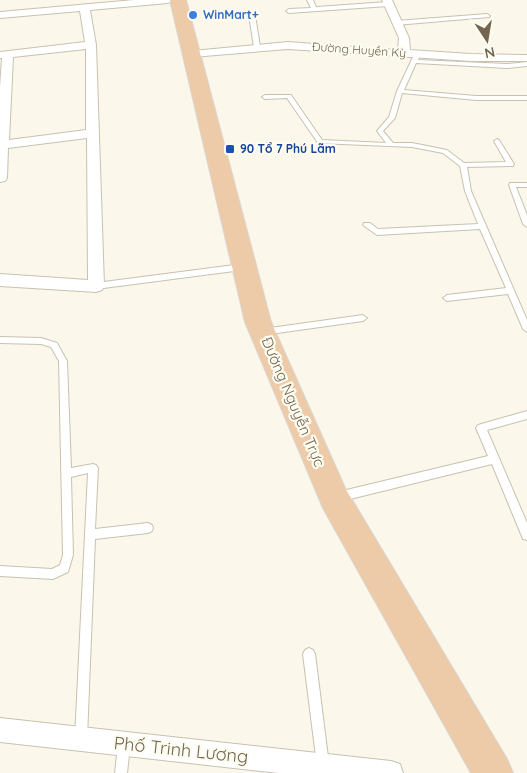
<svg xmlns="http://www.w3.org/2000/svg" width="527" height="773" font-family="Quicksand,sans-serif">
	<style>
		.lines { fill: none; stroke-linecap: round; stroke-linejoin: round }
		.lane-casing { stroke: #c9c1af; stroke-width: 2 }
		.street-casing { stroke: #c9c1af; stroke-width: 2 }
		.highway-casing { stroke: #dbd7d2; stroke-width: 2 }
		.lane { fill: #fff; fill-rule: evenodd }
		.street { fill: #fff; fill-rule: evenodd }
		.highway { fill: #edcba9; fill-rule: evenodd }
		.shop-dot { fill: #3f7fe0; stroke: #fdfcf1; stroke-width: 2 }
		.transit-dot { fill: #1a4fb4; stroke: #fdfcf1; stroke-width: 2 }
		.labels { text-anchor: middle; stroke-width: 4.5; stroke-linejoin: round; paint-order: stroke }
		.far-shop-label { font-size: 12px; font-weight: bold; fill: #366cbe; stroke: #fdfcf1; text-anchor: start }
		.far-street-label { font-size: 12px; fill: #736550; stroke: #fdfcf1 }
		.far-transit-label { font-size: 12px; font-weight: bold; fill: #164399; stroke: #fdfcf1; text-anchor: start }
		.street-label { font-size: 15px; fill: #736550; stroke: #fdfcf1 }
		.near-street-label { font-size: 18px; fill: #736550; stroke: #fdfcf1 }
	</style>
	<rect width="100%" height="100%" fill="#fbf8eb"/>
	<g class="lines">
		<!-- lane casing -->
		<g class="lane-casing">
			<path id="lane" d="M 307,0 L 313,0 L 316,7 L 388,2 L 391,4 L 388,6 L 289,13 L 286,11 L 289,9 L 311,8 Z
				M 252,13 L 255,15 L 260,47 L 257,49 L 254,47 L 249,15 Z
				M 487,14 L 490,16 L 489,17 L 396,25 L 393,23 L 396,21 Z
				M 417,53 L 420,55 L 418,60 L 507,64 L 527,62 L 527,66 L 507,68 L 416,63 L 404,90 L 476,96 L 527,96 L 527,100 L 476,100 L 402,93 L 395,118 L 383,131 L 393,143 L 412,143 L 447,150 L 464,163 L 506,162 L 494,141 L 497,139 L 499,140 L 514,164 L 513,166 L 467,167 L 471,191 L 527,320 L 527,332 L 523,329 L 508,294 L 447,301 L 443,298 L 447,295 L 506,288 L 480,229 L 377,235 L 363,225 L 364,223 L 370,223 L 378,229 L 478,224 L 465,191 L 460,166 L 443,153 L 412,147 L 318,143 L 287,98 L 265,99 L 262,97 L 265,95 L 291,95 L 322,140 L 386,143 L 377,131 L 389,117 L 397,91 L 414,55 Z
				M 510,183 L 527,183 L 527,187 L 516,187 L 527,215 L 527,227 L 523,224 L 509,185 Z
				M 242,264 L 246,267 L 242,270 L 96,289 L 92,286 L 96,283 Z
				M 363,315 L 367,318 L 363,321 L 263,335 L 259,332 L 263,329 Z
				M 0,337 L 41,338 L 57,343 L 67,361 L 71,468 L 93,464 L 96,465 L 98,468 L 95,529 L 148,523 L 152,525 L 153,528 L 152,531 L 148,533 L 95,539 L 87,738 L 85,742 L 81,744 L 77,742 L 75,738 L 88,473 L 71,477 L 73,555 L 68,572 L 53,579 L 0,576 L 0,566 L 52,569 L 60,565 L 63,555 L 59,361 L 51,347 L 41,344 L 0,343 Z
				M 527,411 L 527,419 L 487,430 L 527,523 L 527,540 L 523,539 L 492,464 L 338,502 L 335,500 L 333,497 L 335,494 L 338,492 L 488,456 L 476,428 L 478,425 Z
				M 309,648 L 313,650 L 315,654 L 329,765 L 327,769 L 323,771 L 319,769 L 317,765 L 303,654 L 305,650 Z
				M 124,740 L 128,742 L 130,746 L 127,773 L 115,773 L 118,746 L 120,742 Z"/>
		</g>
		<!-- street casing -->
		<g class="street-casing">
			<path id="street" d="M 134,0 L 173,0 L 168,3 L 90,10 L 96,45 L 104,286 L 102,290 L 96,292 L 0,286 L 0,274 L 88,280 L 87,138 L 8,148 L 7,178 L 5,181 L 0,182 L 0,87 L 2,58 L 0,58 L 0,52 L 85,42 L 80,11 L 0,18 L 0,12 ZM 86,49 L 86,130 L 9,140 L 13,57 Z
				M 382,0 L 392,0 L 409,38 L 410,50 L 471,54 L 527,55 L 527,61 L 471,61 L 288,49 L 192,57 L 186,54 L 192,51 L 288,42 L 398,50 L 399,38 Z
				M 0,718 L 391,761 L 400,764 L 403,773 L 279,773 L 0,742 Z"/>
		</g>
		<!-- highway casing -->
		<g class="highway-casing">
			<path id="highway" d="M 170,0 L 186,0 L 271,322 L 345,488 L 507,759 L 513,773 L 471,773 L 323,508 L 245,322 Z"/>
		</g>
		<!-- lane -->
		<use href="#lane" class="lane"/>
		<!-- street -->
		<use href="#street" class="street"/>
		<!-- highway -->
		<use href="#highway" class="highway"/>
	</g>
	<!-- markers -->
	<circle class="shop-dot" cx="193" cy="15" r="5"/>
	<rect class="transit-dot" x="225" y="144" width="10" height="10" rx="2.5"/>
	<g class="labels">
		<!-- far-shop labels -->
		<g class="far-shop-label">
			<text x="203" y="19">WinMart+</text>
		</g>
		<!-- far-street labels -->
		<g class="far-street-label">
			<text transform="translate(359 50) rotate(4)" y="4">Đường Huyền Kỳ</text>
		</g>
		<!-- far-transit labels -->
		<g class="far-transit-label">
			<text x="240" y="153">90 Tổ 7 Phú Lãm</text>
		</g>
		<!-- street labels -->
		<g class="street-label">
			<text transform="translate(293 402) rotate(67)" y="5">Đường Nguyễn Trực</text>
		</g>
		<!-- near-street labels -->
		<g class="near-street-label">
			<text transform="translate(181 750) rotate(6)" y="6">Phố Trinh Lương</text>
		</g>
	</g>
	<!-- north arrow -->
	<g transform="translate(487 40) rotate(168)" stroke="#fdfcf1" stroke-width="4" paint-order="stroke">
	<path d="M0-4L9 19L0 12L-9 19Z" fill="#736550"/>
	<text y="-8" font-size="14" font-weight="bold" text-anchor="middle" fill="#736550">N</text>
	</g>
</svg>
